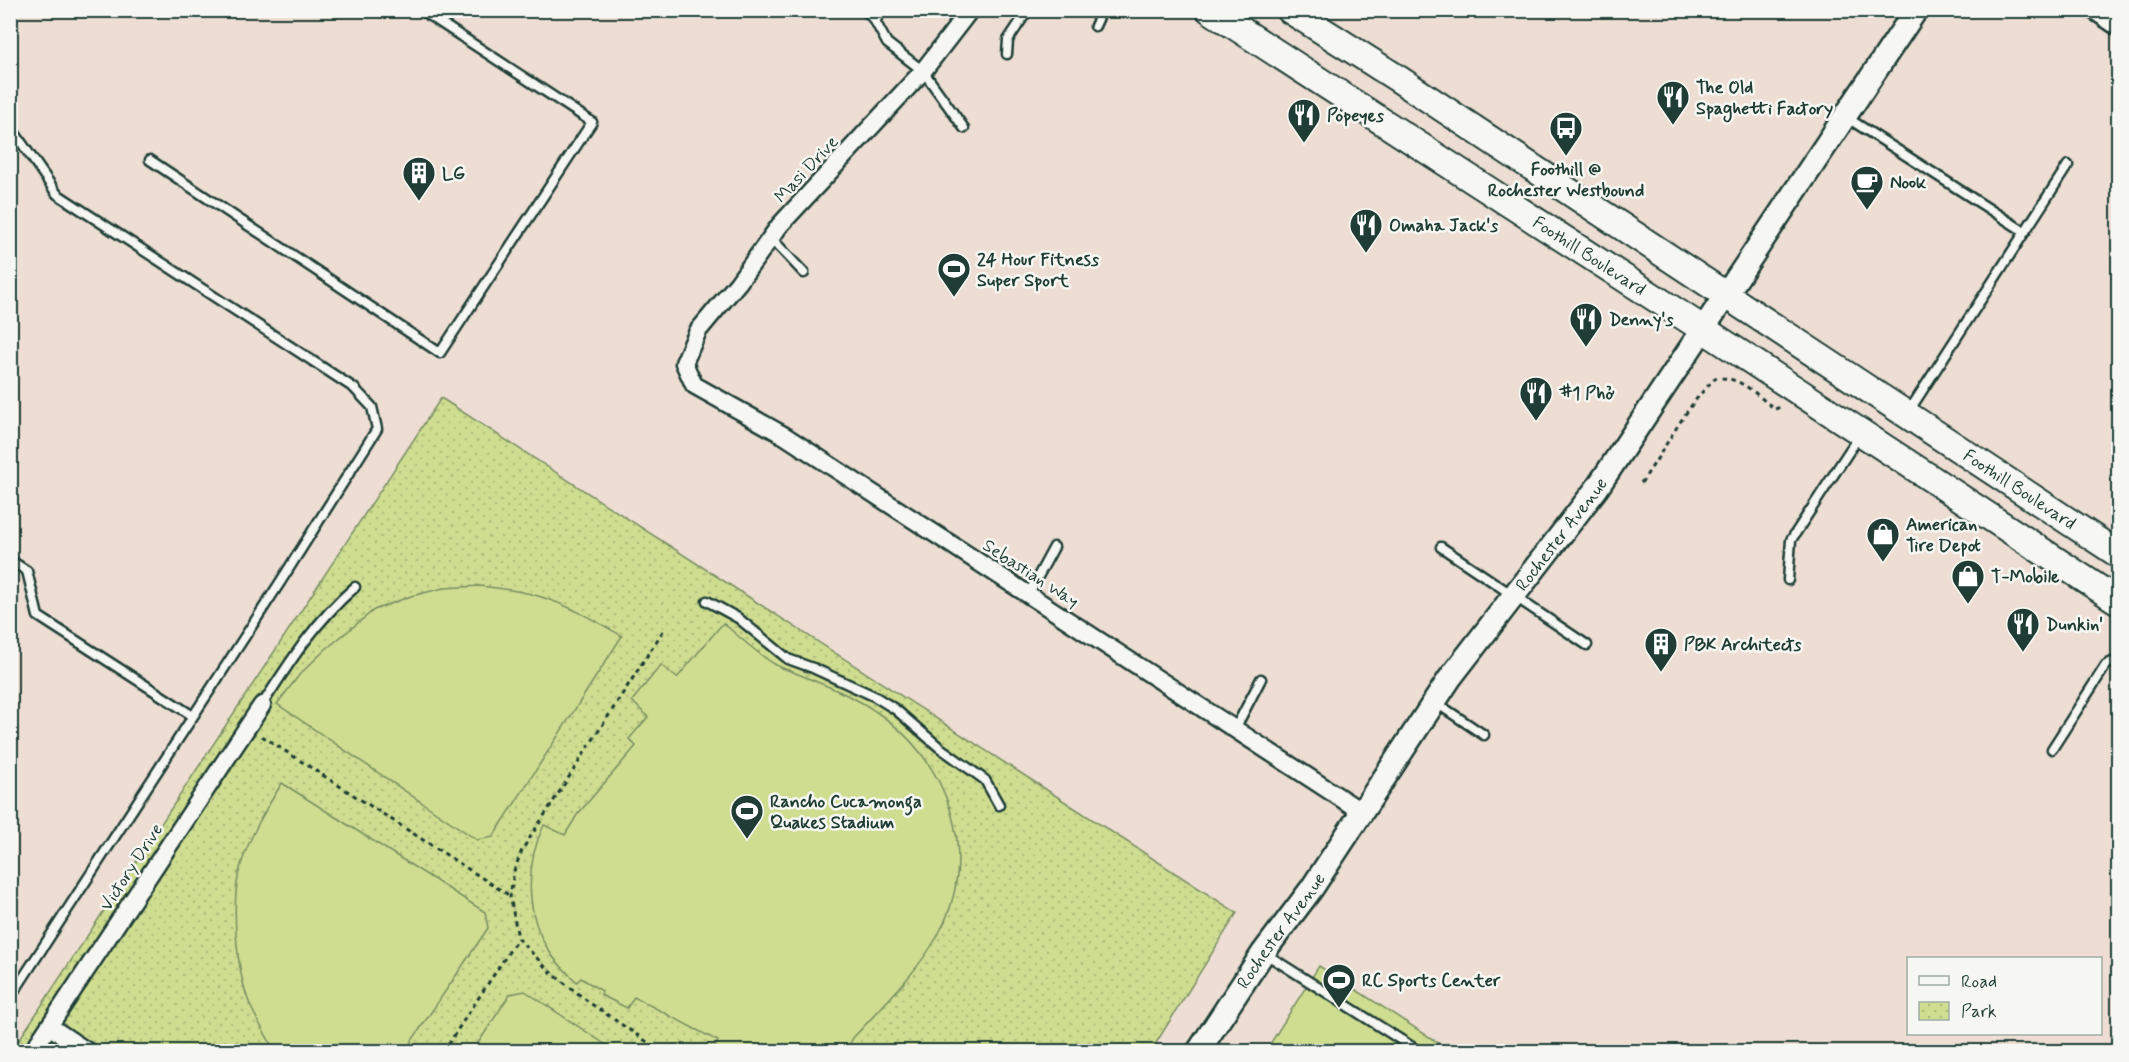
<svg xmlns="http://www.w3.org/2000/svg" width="2129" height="1062" font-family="Mynerve,sans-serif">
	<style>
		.park { fill: url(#park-dots); stroke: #778d62; stroke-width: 1.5 }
		.pitch { fill: #cfdd90; stroke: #778d62; stroke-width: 1.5 }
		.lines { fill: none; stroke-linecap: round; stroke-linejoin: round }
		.service-casing { stroke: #1f3d34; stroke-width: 13 }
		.minor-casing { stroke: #1f3d34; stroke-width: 21 }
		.secondary-casing { stroke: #1f3d34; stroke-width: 27 }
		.primary-casing { stroke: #1f3d34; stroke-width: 30 }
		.path { stroke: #1f3d34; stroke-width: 3; stroke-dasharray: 4.5 4.5; stroke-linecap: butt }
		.service { stroke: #f6f6f2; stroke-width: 8 }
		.minor { stroke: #f6f6f2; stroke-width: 16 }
		.secondary { stroke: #f6f6f2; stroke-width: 22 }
		.primary { stroke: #f6f6f2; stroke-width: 26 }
		.labels { text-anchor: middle; stroke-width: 5; stroke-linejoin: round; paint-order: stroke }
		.poi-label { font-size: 18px; font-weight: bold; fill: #1f3d34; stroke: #f6f6f2; text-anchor: start }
		.street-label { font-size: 18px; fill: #1f3d34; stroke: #f6f6f2 }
	</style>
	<defs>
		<pattern id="park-dots" width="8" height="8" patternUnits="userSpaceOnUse" patternTransform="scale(1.5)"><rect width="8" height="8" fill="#cfdd90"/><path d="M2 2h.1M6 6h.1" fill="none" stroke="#b1bf7d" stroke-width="1.8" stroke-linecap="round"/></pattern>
	</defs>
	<rect width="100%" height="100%" fill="#edddd3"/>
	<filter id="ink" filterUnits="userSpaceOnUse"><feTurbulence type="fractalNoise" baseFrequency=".0167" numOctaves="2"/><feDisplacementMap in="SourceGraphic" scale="12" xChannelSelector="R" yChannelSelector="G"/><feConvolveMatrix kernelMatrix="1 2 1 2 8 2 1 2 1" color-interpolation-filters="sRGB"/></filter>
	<g filter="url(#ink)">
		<!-- park -->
		<path class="park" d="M 441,398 L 1237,913 L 1151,1051 L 11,1052 Z"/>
		<!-- pitch -->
		<path class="pitch" d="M 480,586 C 503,589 528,591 550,600 C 576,609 599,623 622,636 L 493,837 L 477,840 L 277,704 L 300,674 L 326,649 L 374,610 L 411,596 L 444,588 Z
			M 723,623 C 740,637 757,654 776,665 C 781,668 788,670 793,672 C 819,683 852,695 875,711 C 949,759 983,857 937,937 C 915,975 882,1006 853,1038 L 846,1051 L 713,1051 L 718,1041 L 634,997 L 627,1008 L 601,995 L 602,991 L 581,978 L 577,982 C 567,972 556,963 549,951 C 525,914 525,864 544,825 L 565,835 L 577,815 L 636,746 L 629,739 L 648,717 L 632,701 L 661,665 L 677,678 Z
			M 282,783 L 485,912 L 488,928 L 405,1051 L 275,1051 C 267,1037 258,1022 251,1007 C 236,973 230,900 241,865 C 250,835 266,809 282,783 Z
			M 1319,966 L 1451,1051 L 1265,1052 Z
			M 525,991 L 615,1051 L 473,1051 L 510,994 Z"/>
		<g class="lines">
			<!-- service casing -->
			<g class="service-casing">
				<path id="service" d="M 865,10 L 875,21 L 887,43 L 923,71 L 964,128
					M 875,21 L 883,10
					M 1095,26 L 1099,17 L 1097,10
					M 1007,54 L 1008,40 L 1024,16
					M 1846,117 L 2025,232
					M 10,126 L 57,194 L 354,388 L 372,407 L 377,429 L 279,584 L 10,998
					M 150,160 L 440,353 L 592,122 L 421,10
					M 771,238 L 804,273
					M 1909,411 L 2068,165
					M 1441,547 L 1587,645
					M 10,560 L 27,571 L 38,616 L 193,716
					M 1788,580 L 1791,540 L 1859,436
					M 1028,595 L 1054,547
					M 707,601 L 738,618 L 788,659 L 813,668 L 874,696 L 895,709 L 939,747 L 985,780 L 999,805
					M 1435,702 L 1484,735
					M 262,705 C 291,660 314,623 355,587
					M 1235,729 L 1261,679
					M 2052,749 L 2106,665 L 2112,662 L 2118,663
					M 1264,953 L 1420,1052"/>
			</g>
			<!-- minor casing -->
			<g class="minor-casing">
				<path id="minor" d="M 970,10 L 923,71 L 780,225 L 738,283 L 698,331 L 684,363 L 694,385 L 785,436 L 1362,812
					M 2093,10 L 2118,27
					M 49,1026 L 88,1052
					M 32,1052 L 262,705"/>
			</g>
			<!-- secondary casing -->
			<g class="secondary-casing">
				<g id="secondary">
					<path id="s1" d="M 1198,1052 L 1263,953 L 1312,888 L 1450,678 L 1597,488 L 1916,10"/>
				</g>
			</g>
			<!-- primary casing -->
			<g class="primary-casing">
				<g id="primary">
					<path id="s2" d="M 1210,10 L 1703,329 L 2118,601"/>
					<path id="s3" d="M 1290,10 L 1400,80 L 2118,554"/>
				</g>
			</g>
			<!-- path -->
			<path class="path" d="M 1641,483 C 1665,450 1687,403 1716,378 C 1741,376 1756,395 1775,409 L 1783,406
				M 262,736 L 510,896
				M 443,1052 L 518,938
				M 662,1052 L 590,1003 L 549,971 L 518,938 L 510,896 L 514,871 L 522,850 L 663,631"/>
			<!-- service -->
			<use href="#service" class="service"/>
			<!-- minor -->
			<use href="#minor" class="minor"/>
			<!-- secondary -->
			<use href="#secondary" class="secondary"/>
			<!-- primary -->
			<use href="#primary" class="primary"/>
		</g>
	</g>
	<!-- icons -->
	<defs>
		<g id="restaurant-pin" transform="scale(1.725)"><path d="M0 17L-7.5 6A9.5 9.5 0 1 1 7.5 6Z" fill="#1f3d34" stroke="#f6f6f2"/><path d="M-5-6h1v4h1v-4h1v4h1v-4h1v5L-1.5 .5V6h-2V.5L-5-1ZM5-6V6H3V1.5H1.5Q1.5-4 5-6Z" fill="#fff"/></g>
		<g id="bus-pin" transform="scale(1.725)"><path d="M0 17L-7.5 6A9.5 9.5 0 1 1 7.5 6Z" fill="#1f3d34" stroke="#f6f6f2"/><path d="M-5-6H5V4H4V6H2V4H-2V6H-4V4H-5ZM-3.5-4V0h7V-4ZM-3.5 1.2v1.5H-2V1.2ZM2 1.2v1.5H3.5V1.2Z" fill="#fff"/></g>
		<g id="building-pin" transform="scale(1.725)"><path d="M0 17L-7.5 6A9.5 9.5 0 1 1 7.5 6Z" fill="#1f3d34" stroke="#f6f6f2"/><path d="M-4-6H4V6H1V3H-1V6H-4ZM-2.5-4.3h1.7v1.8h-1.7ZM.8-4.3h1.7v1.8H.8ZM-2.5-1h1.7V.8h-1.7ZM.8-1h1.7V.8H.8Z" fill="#fff"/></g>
		<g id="cafe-pin" transform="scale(1.725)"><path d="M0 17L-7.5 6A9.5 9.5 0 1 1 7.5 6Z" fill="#1f3d34" stroke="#f6f6f2"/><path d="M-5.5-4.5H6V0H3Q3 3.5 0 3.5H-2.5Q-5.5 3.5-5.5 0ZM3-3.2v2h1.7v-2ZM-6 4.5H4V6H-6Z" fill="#fff"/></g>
		<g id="stadium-pin" transform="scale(1.725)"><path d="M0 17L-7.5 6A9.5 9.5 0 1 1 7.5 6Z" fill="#1f3d34" stroke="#f6f6f2"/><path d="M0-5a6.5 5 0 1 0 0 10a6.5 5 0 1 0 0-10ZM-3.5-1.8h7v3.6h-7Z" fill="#fff"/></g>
		<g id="shop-pin" transform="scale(1.725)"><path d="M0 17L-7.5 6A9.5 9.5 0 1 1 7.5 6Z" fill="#1f3d34" stroke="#f6f6f2"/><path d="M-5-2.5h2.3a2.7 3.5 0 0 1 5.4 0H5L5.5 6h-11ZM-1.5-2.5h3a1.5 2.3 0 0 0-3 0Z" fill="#fff"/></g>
	</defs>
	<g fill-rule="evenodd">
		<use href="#restaurant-pin" x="1673" y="97"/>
		<use href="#restaurant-pin" x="1304" y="115"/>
		<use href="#bus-pin" x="1566" y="128"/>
		<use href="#building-pin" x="419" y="173"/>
		<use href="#cafe-pin" x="1867" y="182"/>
		<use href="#restaurant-pin" x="1366" y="225"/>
		<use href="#stadium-pin" x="954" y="269"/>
		<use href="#restaurant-pin" x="1586" y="319"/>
		<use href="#restaurant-pin" x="1536" y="393"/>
		<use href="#shop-pin" x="1883" y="534"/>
		<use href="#shop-pin" x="1968" y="576"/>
		<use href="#restaurant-pin" x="2023" y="624"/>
		<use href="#building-pin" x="1661" y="644"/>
		<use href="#stadium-pin" x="747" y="811"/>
		<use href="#stadium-pin" x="1339" y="980"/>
	</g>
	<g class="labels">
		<!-- poi labels -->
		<g class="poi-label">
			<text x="1696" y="93">The Old<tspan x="1696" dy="21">Spaghetti Factory</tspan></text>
			<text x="1327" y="121">Popeyes</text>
			<text x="1566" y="175" text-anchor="middle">Foothill @<tspan x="1566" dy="21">Rochester Westbound</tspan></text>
			<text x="442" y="179">LG</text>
			<text x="1890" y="188">Nook</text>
			<text x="1389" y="231">Omaha Jack's</text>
			<text x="977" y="265">24 Hour Fitness<tspan x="977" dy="21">Super Sport</tspan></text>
			<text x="1609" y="325">Denny's</text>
			<text x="1559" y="399">#1 Phở</text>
			<text x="1906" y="530">American<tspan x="1906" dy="21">Tire Depot</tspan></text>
			<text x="1991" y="582">T-Mobile</text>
			<text x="2046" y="630">Dunkin'</text>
			<text x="1684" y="650">PBK Architects</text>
			<text x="770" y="807">Rancho Cucamonga<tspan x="770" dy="21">Quakes Stadium</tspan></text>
			<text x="1362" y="986">RC Sports Center</text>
		</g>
		<!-- street labels -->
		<g class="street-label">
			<text transform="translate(806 169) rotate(-47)" y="6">Masi Drive</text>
			<text dy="6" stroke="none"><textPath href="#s2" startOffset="452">Foothill Boulevard</textPath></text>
			<text dy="6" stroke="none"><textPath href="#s3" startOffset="873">Foothill Boulevard</textPath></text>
			<text dy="6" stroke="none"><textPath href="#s1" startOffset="633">Rochester Avenue</textPath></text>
			<text transform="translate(1031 573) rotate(33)" y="6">Sebastian Way</text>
			<text transform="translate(131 867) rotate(-57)" y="6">Victory Drive</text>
			<text dy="6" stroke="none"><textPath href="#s1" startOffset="147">Rochester Avenue</textPath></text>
		</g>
	</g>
	<!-- margin -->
	<rect width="2129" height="1062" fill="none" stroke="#f6f6f2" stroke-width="36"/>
	<rect x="18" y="18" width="2093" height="1026" fill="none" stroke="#1f3d34" stroke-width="2" filter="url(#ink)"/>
	<!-- legend -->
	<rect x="1907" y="957" width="195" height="78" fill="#f6f6f2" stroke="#a0aca6" stroke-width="1.5"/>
	<rect x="1919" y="976" width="30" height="9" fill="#f6f6f2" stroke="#a0aca6" stroke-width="1.5"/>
	<text x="1961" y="987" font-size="18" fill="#1f3d34">Road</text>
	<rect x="1919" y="1002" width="30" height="18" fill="url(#park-dots)" stroke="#a0aca6" stroke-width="1.5"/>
	<text x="1961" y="1017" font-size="18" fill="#1f3d34">Park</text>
</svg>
